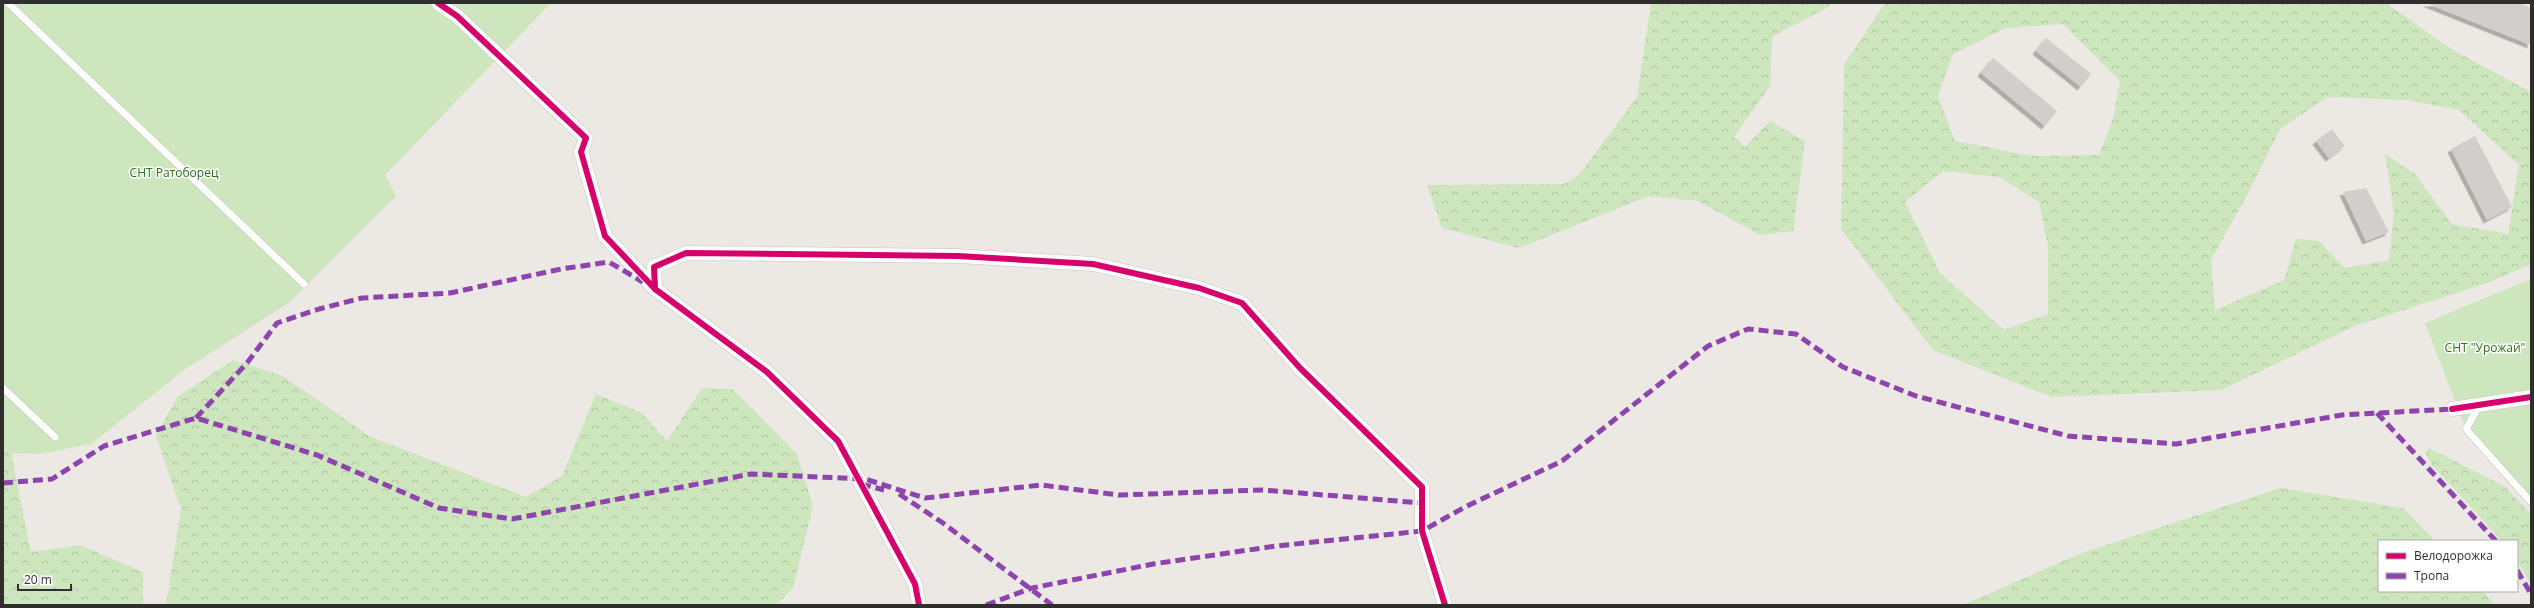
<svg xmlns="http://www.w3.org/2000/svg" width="2534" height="608" font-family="'Open Sans',sans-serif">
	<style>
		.forest { fill: url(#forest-crowns); fill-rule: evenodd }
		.park { fill: #cee6be }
		.building { fill: #d1cecb; filter: url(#shadow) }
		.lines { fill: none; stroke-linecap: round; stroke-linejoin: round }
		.lane-casing { stroke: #c5c4c5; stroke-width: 8 }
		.street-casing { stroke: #c5c4c5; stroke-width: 15 }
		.lane { stroke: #fcfcfb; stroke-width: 7 }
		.street { stroke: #fcfcfb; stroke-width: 14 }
		.quiet { stroke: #8e44ad; stroke-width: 5; stroke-dasharray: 10 5; stroke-linecap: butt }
		.cycleway-casing { stroke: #fff; stroke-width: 8 }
		.cycleway { stroke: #d6006c; stroke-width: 6 }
		.labels { text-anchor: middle; stroke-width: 3; stroke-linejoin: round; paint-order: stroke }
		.park-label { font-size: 12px; fill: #2c6e1b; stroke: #fff }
	</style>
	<defs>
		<pattern id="forest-crowns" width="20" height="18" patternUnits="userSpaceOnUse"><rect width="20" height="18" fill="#cee6be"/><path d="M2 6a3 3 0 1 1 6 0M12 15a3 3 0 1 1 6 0" fill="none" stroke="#b1c6a4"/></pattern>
		<filter id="shadow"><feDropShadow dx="-3.5" dy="3.5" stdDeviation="0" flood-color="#0004"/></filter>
	</defs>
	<rect width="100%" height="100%" fill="#ece8e4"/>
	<!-- forest -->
	<path class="forest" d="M 1651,3 L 1832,3 L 1829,7 L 1772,37 L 1770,86 L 1734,137 L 1745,147 L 1770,121 L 1805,141 L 1793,231 L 1760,235 L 1698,201 L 1649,196 L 1519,248 L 1442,228 L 1427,185 L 1564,184 L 1579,175 L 1637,97 Z
		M 1885,3 L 2386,3 L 2451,49 L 2531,92 L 2531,264 L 2487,283 L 2357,325 L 2221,390 L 2052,397 L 1933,350 L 1841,229 L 1844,65 ZM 2063,24 L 2120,81 L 2113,119 L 2099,155 L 2033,156 L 1955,141 L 1938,96 L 1953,54 L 2006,28 ZM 2327,97 L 2406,100 L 2459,110 L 2519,165 L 2508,234 L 2452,224 L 2415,174 L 2385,154 L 2394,213 L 2389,260 L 2345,268 L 2319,241 L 2296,239 L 2284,280 L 2215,310 L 2211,260 L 2246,197 L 2280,129 ZM 1943,171 L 2000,177 L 2039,202 L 2048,246 L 2048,314 L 2004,330 L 1940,273 L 1905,202 Z
		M 233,360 L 283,376 L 369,436 L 526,497 L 562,476 L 596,394 L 642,413 L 667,441 L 702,388 L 732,389 L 797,454 L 813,506 L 793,588 L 776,605 L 166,605 L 181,509 L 156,436 L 177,397 Z
		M 3,439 L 9,442 L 31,552 L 80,545 L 143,572 L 143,605 L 3,605 Z
		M 2429,448 L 2504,486 L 2531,514 L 2531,585 L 2517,561 L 2517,541 L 2502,541 L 2432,465 L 2425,452 Z
		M 2280,488 L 2403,508 L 2435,541 L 2379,541 L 2379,591 L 2483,591 L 2494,605 L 1963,605 L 2079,554 Z"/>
	<!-- park -->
	<path class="park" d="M 3,3 L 551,3 L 385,175 L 396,196 L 290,302 L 184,370 L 91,444 L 40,454 L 3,453 Z
		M 2531,279 L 2531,502 L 2466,429 L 2425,323 Z"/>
	<!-- building -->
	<path class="building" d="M 2426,3 L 2519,3 L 2531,8 L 2531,45 Z
		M 2046,38 L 2091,74 L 2081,87 L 2036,51 Z
		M 1993,58 L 2057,111 L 2045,126 L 1981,73 Z
		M 2332,129 L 2345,146 L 2329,158 L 2316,141 Z
		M 2475,136 L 2512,207 L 2487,220 L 2451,149 Z
		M 2366,188 L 2389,232 L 2366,241 L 2343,192 Z"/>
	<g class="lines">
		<!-- lane casing -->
		<g class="lane-casing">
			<path id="lane" d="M 8,3 L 304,284
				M 3,388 L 55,437
				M 2479,406 L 2466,429 L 2531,502"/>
		</g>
		<!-- street casing -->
		<g class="street-casing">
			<path id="street" d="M 438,3 L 457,16 L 586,138 L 581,152 L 605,236 L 655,289 L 767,372 L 838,441 L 915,584 L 919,605
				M 655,289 L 654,267 L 686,253 L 958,256 L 1093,264 L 1199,288 L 1242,303 L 1300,368 L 1422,487 L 1422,531 L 1445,605
				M 2452,409 L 2531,397"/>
		</g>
		<!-- lane -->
		<use href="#lane" class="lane"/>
		<!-- street -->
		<use href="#street" class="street"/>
		<!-- quiet -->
		<path class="quiet" d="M 2377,413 L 2496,541
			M 196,418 L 247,363 L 277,323 L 319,309 L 362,298 L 450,293 L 561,269 L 609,262 L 643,282
			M 3,483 L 52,479 L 104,446 L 196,418 L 317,455 L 439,508 L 512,519 L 751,474 L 865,479 L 925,498 L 1041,485 L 1119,495 L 1263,490 L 1422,503
			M 861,484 L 884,490
			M 899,494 L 943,523 L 1052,605
			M 2517,570 L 2531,594
			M 986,605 L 1032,588 L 1153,564 L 1276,546 L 1422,531 L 1465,507 L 1562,461 L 1708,346 L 1748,329 L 1796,334 L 1843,367 L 1916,396 L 2068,436 L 2176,444 L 2342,415 L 2452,409"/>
		<!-- cycleway casing -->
		<g class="cycleway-casing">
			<path id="cycleway" d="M 438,3 L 457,16 L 586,138 L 581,152 L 605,236 L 655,289 L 767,372 L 838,441 L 915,584 L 919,605
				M 655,289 L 654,267 L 686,253 L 958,256 L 1093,264 L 1199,288 L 1242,303 L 1300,368 L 1422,487 L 1422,531 L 1445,605
				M 2452,409 L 2531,397"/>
		</g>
		<!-- cycleway -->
		<use href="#cycleway" class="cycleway"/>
	</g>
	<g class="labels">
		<!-- park labels -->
		<g class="park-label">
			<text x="174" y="177">СНТ Ратоборец</text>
			<text x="2485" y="352">СНТ "Урожай"</text>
		</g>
	</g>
	<!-- border -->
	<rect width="2534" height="608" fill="none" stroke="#2e2e2e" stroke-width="8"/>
	<!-- legend -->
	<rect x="2378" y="540" width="140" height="52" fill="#ffffff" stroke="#ababab"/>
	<rect x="2386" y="553" width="20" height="6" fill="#d6006c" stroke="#ababab"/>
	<text x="2414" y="560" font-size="12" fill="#2e2e2e">Велодорожка</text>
	<rect x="2386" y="573" width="20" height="6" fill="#8e44ad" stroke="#ababab"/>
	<text x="2414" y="580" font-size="12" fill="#2e2e2e">Тропа</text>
	<!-- scale -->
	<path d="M18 584v6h53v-6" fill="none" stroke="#2e2e2e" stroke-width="2"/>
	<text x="24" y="584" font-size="12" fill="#2e2e2e" stroke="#ffffff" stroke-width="3" paint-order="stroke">20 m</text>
</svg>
